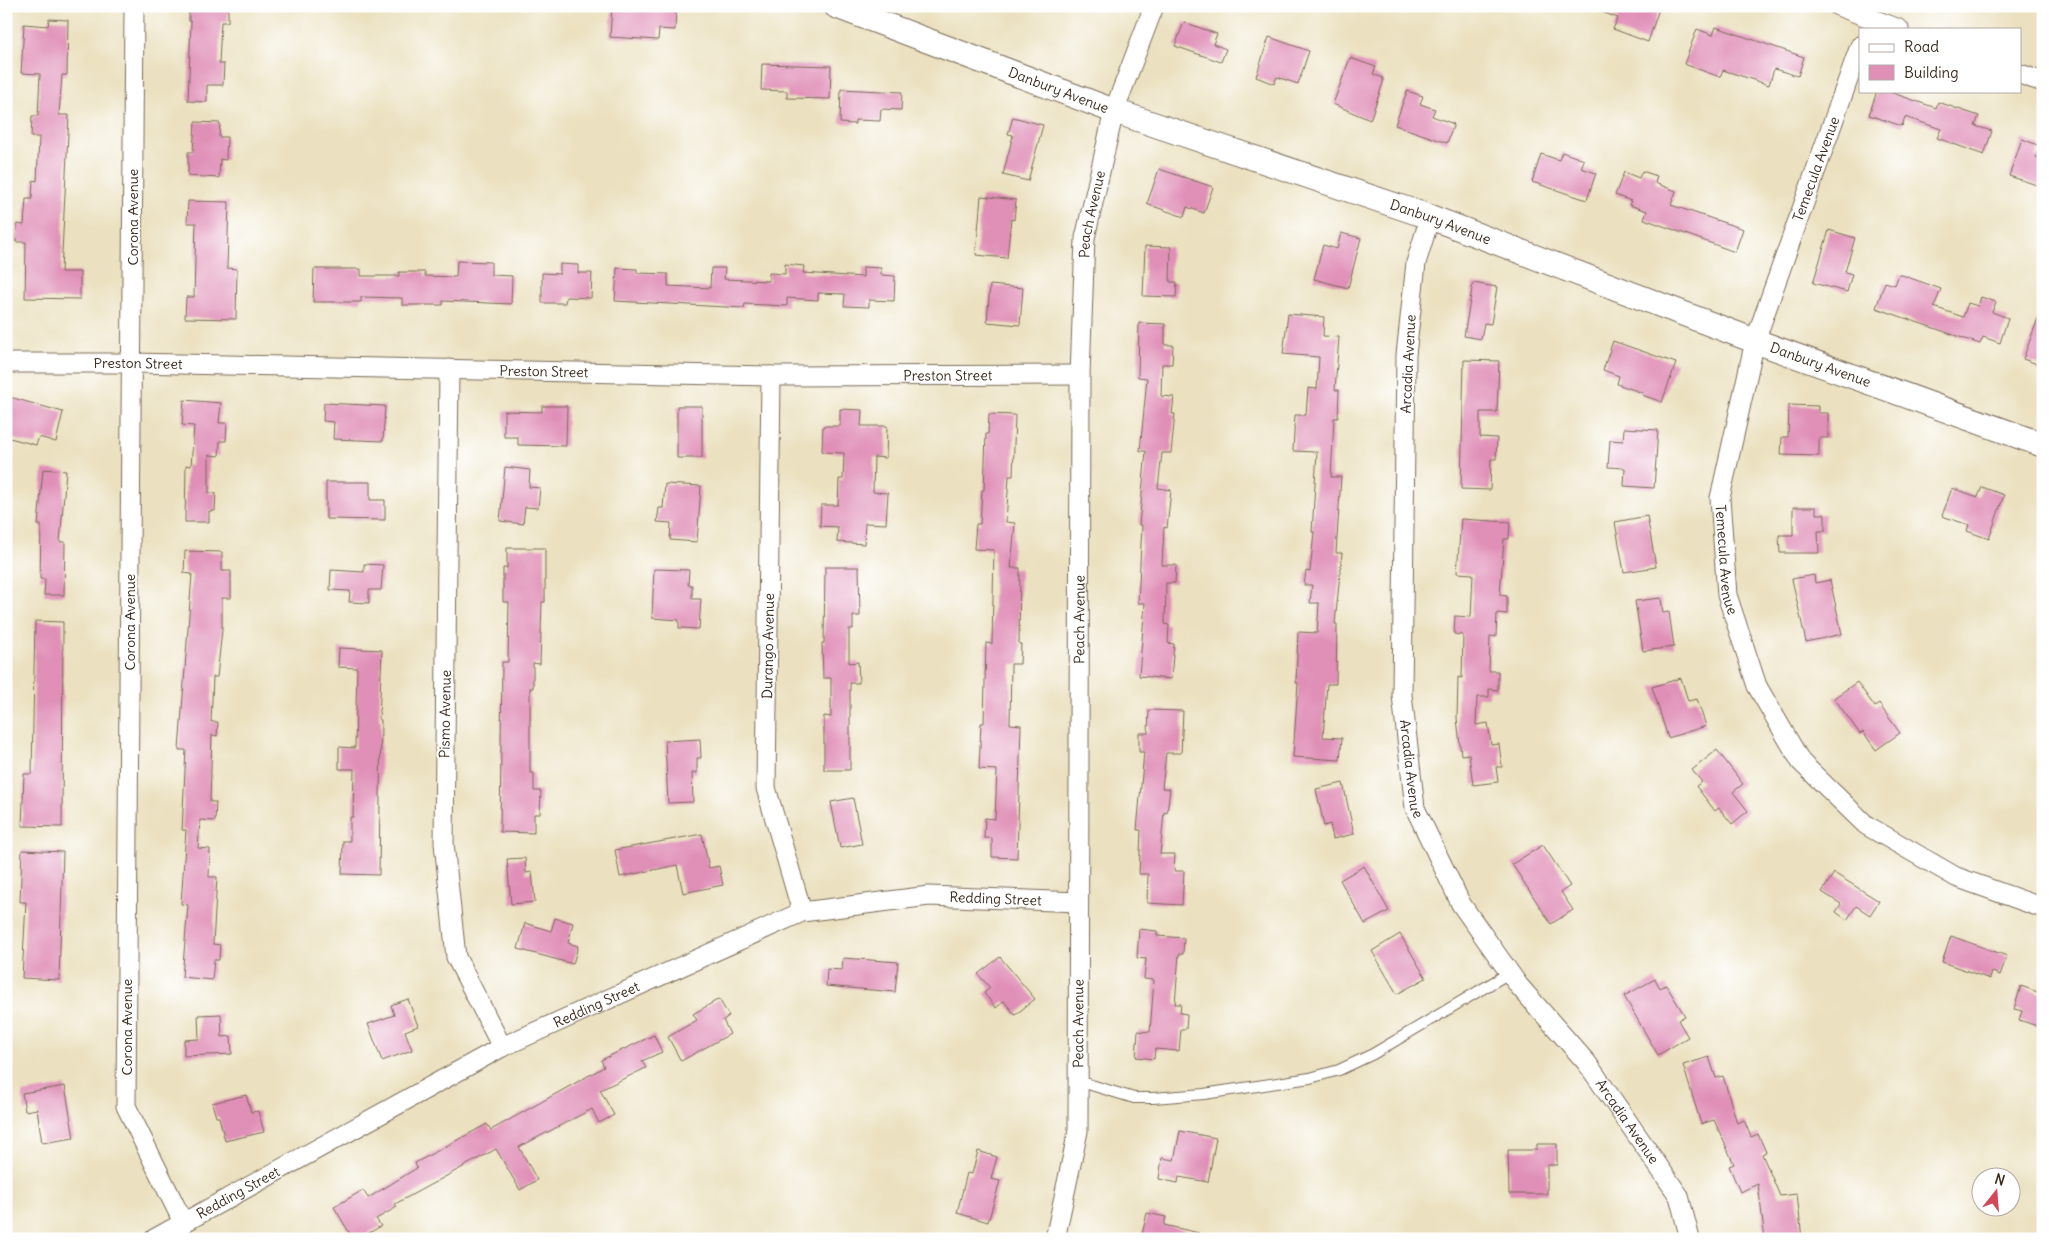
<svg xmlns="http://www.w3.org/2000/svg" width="2049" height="1245" font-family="Delius,sans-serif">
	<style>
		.building { fill: #e08fb7 }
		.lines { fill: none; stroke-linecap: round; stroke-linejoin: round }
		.service-casing { stroke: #796a57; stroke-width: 12 }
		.minor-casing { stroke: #796a57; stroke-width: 21 }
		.tertiary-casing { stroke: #796a57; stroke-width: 26 }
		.service { stroke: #fff; stroke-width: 10 }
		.minor { stroke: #fff; stroke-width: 19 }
		.tertiary { stroke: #fff; stroke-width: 24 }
		.labels { text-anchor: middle; stroke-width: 4.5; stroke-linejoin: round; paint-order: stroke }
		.street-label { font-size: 14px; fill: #3b2a1e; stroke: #fff }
	</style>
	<rect width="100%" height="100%" fill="#fff"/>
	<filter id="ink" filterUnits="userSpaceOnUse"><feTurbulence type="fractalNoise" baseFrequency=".02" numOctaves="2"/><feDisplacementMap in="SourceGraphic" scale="10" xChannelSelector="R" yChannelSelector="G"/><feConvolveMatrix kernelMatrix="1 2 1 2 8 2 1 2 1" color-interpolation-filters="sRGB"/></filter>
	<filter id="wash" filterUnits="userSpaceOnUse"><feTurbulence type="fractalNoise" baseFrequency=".0096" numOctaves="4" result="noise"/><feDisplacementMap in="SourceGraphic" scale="20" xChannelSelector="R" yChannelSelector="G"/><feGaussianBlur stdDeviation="1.12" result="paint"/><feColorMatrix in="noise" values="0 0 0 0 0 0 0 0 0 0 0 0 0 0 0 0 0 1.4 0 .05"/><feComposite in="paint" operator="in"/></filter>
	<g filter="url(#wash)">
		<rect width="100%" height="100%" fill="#ebe1c0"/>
		<g id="blocks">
			<!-- building -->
			<path class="building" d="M 189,6 L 228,6 L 228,22 L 221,22 L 219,64 L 224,64 L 223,85 L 207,85 L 207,102 L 188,101 L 191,22 L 189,21 Z
				M 612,6 L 676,9 L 675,30 L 659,29 L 658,40 L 610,37 Z
				M 1591,6 L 1660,6 L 1648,42 L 1613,29 L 1618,18 L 1591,8 Z
				M 49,19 L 68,20 L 67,75 L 62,75 L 59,115 L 69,115 L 61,272 L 80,272 L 80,299 L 25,298 L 26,242 L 16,242 L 17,224 L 24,225 L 26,199 L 32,199 L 33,180 L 37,181 L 39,137 L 31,137 L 32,116 L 38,116 L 40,74 L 21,73 L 24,24 L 48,26 Z
				M 1184,22 L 1217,34 L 1213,44 L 1226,49 L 1221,62 L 1175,46 Z
				M 1716,27 L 1804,57 L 1798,76 L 1774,69 L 1769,85 L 1723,70 L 1720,77 L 1684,64 L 1697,29 L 1713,35 Z
				M 1269,37 L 1309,51 L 1298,84 L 1277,77 L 1274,84 L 1256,77 Z
				M 1350,58 L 1376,67 L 1373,74 L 1383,78 L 1383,83 L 1370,120 L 1333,104 Z
				M 762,64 L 831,66 L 830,99 L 787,98 L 787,91 L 761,90 Z
				M 841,89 L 902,92 L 901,110 L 881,109 L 880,121 L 855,120 L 855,124 L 840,123 Z
				M 1407,91 L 1423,96 L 1420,104 L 1435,109 L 1432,116 L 1454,124 L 1447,143 L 1395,125 Z
				M 1877,91 L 1887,91 L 1936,108 L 1938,102 L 1979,116 L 1975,126 L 1992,131 L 1984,155 L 1937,138 L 1941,129 L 1905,117 L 1902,126 L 1869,115 Z
				M 1013,117 L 1043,125 L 1028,181 L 1003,175 L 1013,135 L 1008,134 Z
				M 195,122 L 220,123 L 219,137 L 227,137 L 226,160 L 220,159 L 219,178 L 188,176 L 188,152 L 193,152 Z
				M 2022,139 L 2040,146 L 2036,157 L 2043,159 L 2043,187 L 2009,176 Z
				M 1562,152 L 1584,160 L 1581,168 L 1596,173 L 1587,200 L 1532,182 L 1541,154 L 1559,160 Z
				M 1159,169 L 1213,187 L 1204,213 L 1187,207 L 1184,217 L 1147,204 Z
				M 1642,171 L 1657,176 L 1655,183 L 1676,191 L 1671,205 L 1743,229 L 1735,252 L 1644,219 L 1647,211 L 1629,205 L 1631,201 L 1615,195 L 1624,172 L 1639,178 Z
				M 981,196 L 1016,200 L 1014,220 L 1011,219 L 1007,258 L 976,255 Z
				M 188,201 L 229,202 L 227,268 L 237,269 L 236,319 L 185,318 L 186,297 L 194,297 L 196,223 L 187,223 Z
				M 1829,230 L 1855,238 L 1845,272 L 1852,274 L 1847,292 L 1813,283 Z
				M 1341,233 L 1361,238 L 1348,288 L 1314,279 L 1323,245 L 1337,249 Z
				M 1145,246 L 1171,247 L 1170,282 L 1177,282 L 1176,297 L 1143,296 Z
				M 457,261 L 491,262 L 491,275 L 512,276 L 511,304 L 443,301 L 443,305 L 402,305 L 402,298 L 361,297 L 361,302 L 313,302 L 314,269 L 361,269 L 361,276 L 399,276 L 399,272 L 425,272 L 425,276 L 456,277 Z
				M 560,264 L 578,265 L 578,273 L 592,273 L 591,298 L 566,297 L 565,303 L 542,303 L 542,273 L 560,274 Z
				M 785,264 L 804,266 L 803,273 L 863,277 L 863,267 L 881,268 L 881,275 L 895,276 L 894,301 L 869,300 L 869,307 L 844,306 L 845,294 L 818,293 L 818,300 L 787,298 L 787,306 L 745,304 L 744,308 L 615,301 L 617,268 L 637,269 L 637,273 L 668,274 L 668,286 L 710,288 L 711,268 L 725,268 L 724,279 L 769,281 L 769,273 L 785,274 Z
				M 1899,274 L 1941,289 L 1934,307 L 1963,317 L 1968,303 L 1978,306 L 1981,297 L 1996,302 L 1992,312 L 2008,318 L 2000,343 L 1983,337 L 1980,344 L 1876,308 L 1885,282 L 1895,285 Z
				M 1473,283 L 1497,287 L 1491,324 L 1484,323 L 1481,339 L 1464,336 Z
				M 990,285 L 1023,288 L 1020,325 L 987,322 Z
				M 2041,310 L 2043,310 L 2043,366 L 2023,359 Z
				M 1288,314 L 1324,317 L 1323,336 L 1339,337 L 1335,390 L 1339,390 L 1338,418 L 1334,418 L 1331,477 L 1341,477 L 1336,553 L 1342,553 L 1335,624 L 1337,624 L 1336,684 L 1327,684 L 1323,737 L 1342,738 L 1340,760 L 1293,757 L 1298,683 L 1296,683 L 1298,632 L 1317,633 L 1319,603 L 1310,603 L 1312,585 L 1304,585 L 1306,571 L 1310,572 L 1314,532 L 1312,532 L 1317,452 L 1293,451 L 1295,415 L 1306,415 L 1308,388 L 1317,389 L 1319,357 L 1283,354 Z
				M 1139,323 L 1165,324 L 1165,345 L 1173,345 L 1172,364 L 1162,364 L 1161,396 L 1174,397 L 1172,414 L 1175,414 L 1171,453 L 1162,453 L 1158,488 L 1171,490 L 1167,528 L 1164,527 L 1162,565 L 1176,565 L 1175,583 L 1166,583 L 1165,624 L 1169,625 L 1168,643 L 1174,644 L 1171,679 L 1139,676 L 1145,603 L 1138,603 L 1142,525 L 1139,525 L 1146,451 L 1140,451 L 1147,378 L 1138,377 Z
				M 1613,341 L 1676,363 L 1662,402 L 1642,395 L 1643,393 L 1617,384 L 1619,376 L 1603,370 Z
				M 1464,360 L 1499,361 L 1497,412 L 1480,412 L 1480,437 L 1497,438 L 1496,459 L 1491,459 L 1490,490 L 1461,489 Z
				M 6,396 L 63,412 L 56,442 L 39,437 L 36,445 L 6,437 Z
				M 184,400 L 221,403 L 219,423 L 227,423 L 226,441 L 220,441 L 219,456 L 209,455 L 209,493 L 216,493 L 215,511 L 209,511 L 209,522 L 185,522 L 186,465 L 191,466 L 194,426 L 182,425 Z
				M 324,403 L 385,406 L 383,441 L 333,439 L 334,422 L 323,421 Z
				M 1789,405 L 1818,406 L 1818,413 L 1828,413 L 1828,438 L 1819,438 L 1819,456 L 1781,455 L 1782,437 L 1788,437 Z
				M 542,406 L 567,406 L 566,446 L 518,445 L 518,437 L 504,437 L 504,411 L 542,412 Z
				M 677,406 L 702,406 L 702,458 L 677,458 Z
				M 840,409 L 862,410 L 861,426 L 887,426 L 886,458 L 874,457 L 873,492 L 888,493 L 886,524 L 865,523 L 864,544 L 837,542 L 838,527 L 820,526 L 821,505 L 838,505 L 839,479 L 843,479 L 844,453 L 822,452 L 823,426 L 840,426 Z
				M 989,414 L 1015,415 L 1013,476 L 1009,476 L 1006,522 L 1015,523 L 1011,568 L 1020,568 L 1019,644 L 1021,644 L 1020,664 L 1011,664 L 1010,724 L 1021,725 L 1017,858 L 992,857 L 992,838 L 984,838 L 985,818 L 995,819 L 997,770 L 979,769 L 981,723 L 984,723 L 986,643 L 992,644 L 994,550 L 974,549 L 976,524 L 980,524 L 982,490 L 984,490 L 986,434 L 988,434 Z
				M 1624,428 L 1658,430 L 1654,488 L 1624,486 L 1625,468 L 1608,467 L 1610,440 L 1623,441 Z
				M 505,467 L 530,470 L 529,487 L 540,488 L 538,508 L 525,507 L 523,524 L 500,521 Z
				M 43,469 L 66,471 L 60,542 L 65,542 L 64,595 L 44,595 L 45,579 L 40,579 L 41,525 L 38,525 Z
				M 326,482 L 370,482 L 370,500 L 385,500 L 385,520 L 326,519 Z
				M 665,484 L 701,486 L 697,542 L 670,540 L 671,523 L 657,522 L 659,508 L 663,508 Z
				M 1982,487 L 2004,495 L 1989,539 L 1967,531 L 1969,525 L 1942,516 L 1952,488 L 1978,497 Z
				M 1793,507 L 1816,507 L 1816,514 L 1825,514 L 1825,531 L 1818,531 L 1819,553 L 1780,553 L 1779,535 L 1793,535 Z
				M 1647,516 L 1656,567 L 1624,572 L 1615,522 Z
				M 1461,519 L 1510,522 L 1509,539 L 1504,539 L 1500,595 L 1507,596 L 1507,614 L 1497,613 L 1496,637 L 1490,636 L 1489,671 L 1498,671 L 1498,690 L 1489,689 L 1489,697 L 1477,697 L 1476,725 L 1488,723 L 1491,745 L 1499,744 L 1502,767 L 1496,767 L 1498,782 L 1473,785 L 1469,754 L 1461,755 L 1457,718 L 1458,677 L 1462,678 L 1463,635 L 1454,634 L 1455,616 L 1471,617 L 1473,574 L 1457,573 Z
				M 507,548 L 545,548 L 545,602 L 542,602 L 540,664 L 533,663 L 533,688 L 530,688 L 530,773 L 534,773 L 534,791 L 541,791 L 540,814 L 534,814 L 534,833 L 500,832 L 502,662 L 508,662 L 509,602 L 503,602 L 503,568 L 507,568 Z
				M 185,551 L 222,552 L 222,571 L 231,571 L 231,598 L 222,598 L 222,630 L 217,677 L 213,677 L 211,722 L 218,722 L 217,736 L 212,735 L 210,802 L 216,802 L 215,821 L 200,820 L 198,848 L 210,849 L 209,877 L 217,877 L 213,944 L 220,945 L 219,960 L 214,960 L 212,980 L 182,977 L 188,905 L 181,904 L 186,830 L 182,830 L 186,750 L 179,750 L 192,574 L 184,573 Z
				M 364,564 L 383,565 L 381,590 L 369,590 L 369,603 L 349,602 L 350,591 L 330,590 L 331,570 L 364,572 Z
				M 825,567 L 859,567 L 860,616 L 853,616 L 853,629 L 849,629 L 849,663 L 858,662 L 859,683 L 850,683 L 850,770 L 824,770 L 824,716 L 831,717 L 831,678 L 823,678 L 822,643 L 824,643 Z
				M 654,569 L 689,570 L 688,585 L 692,585 L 692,599 L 701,599 L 699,629 L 679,628 L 679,620 L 652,618 Z
				M 1814,575 L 1815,583 L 1830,580 L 1842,634 L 1806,642 L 1792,579 Z
				M 1661,598 L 1663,613 L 1669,612 L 1674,647 L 1643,651 L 1635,601 Z
				M 35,621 L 63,622 L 62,827 L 22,826 L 24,774 L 32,774 Z
				M 339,648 L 382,650 L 379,720 L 381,720 L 379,875 L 342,874 L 343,841 L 350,841 L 350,817 L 353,817 L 354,769 L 339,769 L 339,747 L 355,748 L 357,668 L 338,667 Z
				M 1681,678 L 1688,701 L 1697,699 L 1706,726 L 1668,738 L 1652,687 Z
				M 1857,682 L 1875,707 L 1879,704 L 1900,733 L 1876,750 L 1863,732 L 1860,734 L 1834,698 Z
				M 1149,710 L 1183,711 L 1181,753 L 1166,753 L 1162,788 L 1170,789 L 1167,813 L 1164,812 L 1160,854 L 1175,854 L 1174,871 L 1184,871 L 1182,905 L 1147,903 L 1148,874 L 1139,874 L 1141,830 L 1137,830 L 1144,752 L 1139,752 L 1139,733 L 1148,733 Z
				M 700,739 L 701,758 L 697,758 L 697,773 L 692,773 L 693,802 L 668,803 L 665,741 Z
				M 1717,750 L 1743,784 L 1733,792 L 1748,811 L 1732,824 L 1719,808 L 1715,811 L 1696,786 L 1702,782 L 1692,770 Z
				M 1343,783 L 1354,834 L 1333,839 L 1330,824 L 1324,826 L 1316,789 Z
				M 853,798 L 862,844 L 840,848 L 831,802 Z
				M 702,834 L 709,868 L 719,866 L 723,885 L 683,893 L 677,865 L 620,877 L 615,850 Z
				M 1543,845 L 1570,886 L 1561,892 L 1573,910 L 1551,924 L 1512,864 Z
				M 22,850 L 63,852 L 59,980 L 22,978 L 26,902 L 20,902 Z
				M 525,858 L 526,873 L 532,872 L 535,902 L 511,904 L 507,859 Z
				M 1364,866 L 1389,911 L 1365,924 L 1340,880 Z
				M 1834,873 L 1879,901 L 1870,915 L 1856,906 L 1847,920 L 1836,912 L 1841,904 L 1822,892 Z
				M 555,918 L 573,923 L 568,943 L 578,946 L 573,964 L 518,949 L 525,923 L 551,931 Z
				M 1139,929 L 1157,931 L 1157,936 L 1184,938 L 1183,954 L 1179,954 L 1175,1004 L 1181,1004 L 1180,1013 L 1187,1014 L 1186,1029 L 1181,1029 L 1179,1051 L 1155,1049 L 1154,1059 L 1136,1057 L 1138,1031 L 1150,1032 L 1154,980 L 1144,979 L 1146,959 L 1137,958 Z
				M 1400,934 L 1426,978 L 1397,994 L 1372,951 Z
				M 1951,936 L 2007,956 L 2000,975 L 1992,972 L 1990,979 L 1942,962 Z
				M 1000,957 L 1035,999 L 1015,1015 L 1004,1001 L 996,1008 L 984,993 L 990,988 L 978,974 Z
				M 843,958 L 898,962 L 895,992 L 826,986 L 827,969 L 842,970 Z
				M 1655,979 L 1660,988 L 1666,985 L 1685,1016 L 1678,1020 L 1688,1037 L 1658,1055 L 1624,996 Z
				M 2021,986 L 2043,994 L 2043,1028 L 2019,1020 L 2022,1011 L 2014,1009 Z
				M 408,999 L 418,1026 L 405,1031 L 412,1050 L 382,1061 L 368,1024 L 394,1015 L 391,1005 Z
				M 719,999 L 729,1016 L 723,1020 L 730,1034 L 681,1061 L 668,1037 L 697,1020 L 693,1014 Z
				M 221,1014 L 222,1037 L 231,1036 L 232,1054 L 184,1056 L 184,1040 L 199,1039 L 198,1015 Z
				M 654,1035 L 662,1052 L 642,1061 L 646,1068 L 600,1090 L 614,1115 L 599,1123 L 592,1109 L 519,1147 L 537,1180 L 520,1190 L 496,1149 L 395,1204 L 397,1207 L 376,1219 L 381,1226 L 359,1239 L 353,1239 L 334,1207 L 363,1190 L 368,1198 L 417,1168 L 415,1163 L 487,1124 L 491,1130 L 604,1067 L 601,1060 Z
				M 1709,1057 L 1716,1078 L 1723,1076 L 1737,1123 L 1744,1120 L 1751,1137 L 1758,1134 L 1766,1152 L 1762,1154 L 1780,1196 L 1797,1194 L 1802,1239 L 1765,1239 L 1758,1184 L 1740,1192 L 1729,1166 L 1734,1164 L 1714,1120 L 1701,1124 L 1683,1065 Z
				M 65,1086 L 74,1138 L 42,1143 L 37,1109 L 25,1111 L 22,1093 Z
				M 246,1095 L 251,1112 L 258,1111 L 264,1132 L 225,1141 L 219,1117 L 216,1117 L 212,1103 Z
				M 1180,1131 L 1216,1138 L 1208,1182 L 1179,1177 L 1178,1183 L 1159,1179 L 1162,1158 L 1174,1160 Z
				M 1537,1144 L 1557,1144 L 1557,1165 L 1547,1165 L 1547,1194 L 1509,1194 L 1508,1150 L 1537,1150 Z
				M 978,1151 L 997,1157 L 991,1179 L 1000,1181 L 988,1222 L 957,1213 L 967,1173 L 972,1174 Z
				M 1147,1213 L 1166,1217 L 1164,1225 L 1199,1233 L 1198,1239 L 1141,1239 Z"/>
		</g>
	</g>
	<g filter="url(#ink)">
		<use href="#blocks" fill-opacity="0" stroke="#796a57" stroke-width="1"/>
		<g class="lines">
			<!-- service casing -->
			<g class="service-casing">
				<path id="service" d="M 1078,1081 L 1134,1098 L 1153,1098 L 1204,1094 L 1310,1078 L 1339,1070 L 1373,1054 L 1509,973"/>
			</g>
			<!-- minor casing -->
			<g class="minor-casing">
				<g id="minor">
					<path d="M 134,6 L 126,1106 L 184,1224"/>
					<path d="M 1838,6 L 1899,29"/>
					<path id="s1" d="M 1860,46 L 1755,341 L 1720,498 L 1727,595 L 1757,686 L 1801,762 L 1866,825 L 1956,877 L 2043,908"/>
					<path d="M 2020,74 L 2043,82"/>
					<path id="s2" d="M 1430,217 L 1416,263 L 1406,355 L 1402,695 L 1415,808 L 1461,904 L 1519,986 L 1587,1063 L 1679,1196 L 1690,1239"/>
					<path id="s3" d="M 6,363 L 132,363 L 771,376 L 1080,375"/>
					<path d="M 449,369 L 444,843 L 456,957 L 502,1047"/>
					<path d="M 771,376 L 766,788 L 802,912"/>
					<path id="s4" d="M 154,1239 L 502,1047 L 802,912 L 929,896 L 1078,902"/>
					<path id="s5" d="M 1055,1239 L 1078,1131 L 1080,375 L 1085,238 L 1114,111 L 1154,6"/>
				</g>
			</g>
			<!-- tertiary casing -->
			<g class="tertiary-casing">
				<g id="tertiary">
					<path id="s6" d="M 836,6 L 1114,111 L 1430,217 L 1755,341 L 2043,445"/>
				</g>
			</g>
			<!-- service -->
			<use href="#service" class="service"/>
			<!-- minor -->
			<use href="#minor" class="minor"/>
			<!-- tertiary -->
			<use href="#tertiary" class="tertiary"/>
		</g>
	</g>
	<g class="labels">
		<!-- street labels -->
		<g class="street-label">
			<text dy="5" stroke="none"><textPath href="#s6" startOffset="238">Danbury Avenue</textPath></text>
			<text transform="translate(1816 169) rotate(-70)" y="5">Temecula Avenue</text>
			<text dy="5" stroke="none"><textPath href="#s5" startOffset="1028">Peach Avenue</textPath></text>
			<text transform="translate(133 217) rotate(-90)" y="5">Corona Avenue</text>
			<text dy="5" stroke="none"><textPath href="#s6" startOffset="642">Danbury Avenue</textPath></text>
			<text dy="5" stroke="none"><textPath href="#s3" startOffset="132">Preston Street</textPath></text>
			<text transform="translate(1408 364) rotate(-87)" y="5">Arcadia Avenue</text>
			<text dy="5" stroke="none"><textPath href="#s6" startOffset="1048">Danbury Avenue</textPath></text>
			<text dy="5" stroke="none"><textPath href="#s3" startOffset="538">Preston Street</textPath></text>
			<text dy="5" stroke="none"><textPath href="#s3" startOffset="942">Preston Street</textPath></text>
			<text dy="5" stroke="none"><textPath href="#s1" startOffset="536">Temecula Avenue</textPath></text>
			<text dy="5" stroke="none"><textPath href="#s5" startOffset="622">Peach Avenue</textPath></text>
			<text transform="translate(130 622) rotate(-90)" y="5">Corona Avenue</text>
			<text transform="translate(768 646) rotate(-89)" y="5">Durango Avenue</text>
			<text transform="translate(445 714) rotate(-89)" y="5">Pismo Avenue</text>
			<text dy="5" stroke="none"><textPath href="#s2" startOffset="555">Arcadia Avenue</textPath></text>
			<text dy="5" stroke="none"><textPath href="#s4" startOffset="921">Redding Street</textPath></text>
			<text dy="5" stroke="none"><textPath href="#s4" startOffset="501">Redding Street</textPath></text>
			<text dy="5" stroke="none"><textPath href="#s5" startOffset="218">Peach Avenue</textPath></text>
			<text transform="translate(127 1027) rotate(-90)" y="5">Corona Avenue</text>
			<text dy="5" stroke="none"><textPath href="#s2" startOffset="975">Arcadia Avenue</textPath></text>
			<text dy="5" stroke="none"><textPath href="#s4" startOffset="96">Redding Street</textPath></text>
		</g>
	</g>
	<!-- margin -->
	<rect width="2049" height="1245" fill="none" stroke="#fff" stroke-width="25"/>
	<!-- legend -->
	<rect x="1859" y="28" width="162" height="65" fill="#ffffff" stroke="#b1aaa5"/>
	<rect x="1869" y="44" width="25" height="8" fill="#ffffff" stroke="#b1aaa5"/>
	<text x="1904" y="52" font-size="15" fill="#3b2a1e">Road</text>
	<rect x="1869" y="65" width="25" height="15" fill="#e08fb7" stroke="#b1aaa5"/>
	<text x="1904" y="78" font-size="15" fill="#3b2a1e">Building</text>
	<!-- north arrow -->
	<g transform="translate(1996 1192) rotate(17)"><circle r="24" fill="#ffffff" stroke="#b1aaa5"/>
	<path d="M0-4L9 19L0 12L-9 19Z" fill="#d1495b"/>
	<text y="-8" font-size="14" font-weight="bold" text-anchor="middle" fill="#3b2a1e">N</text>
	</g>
</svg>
